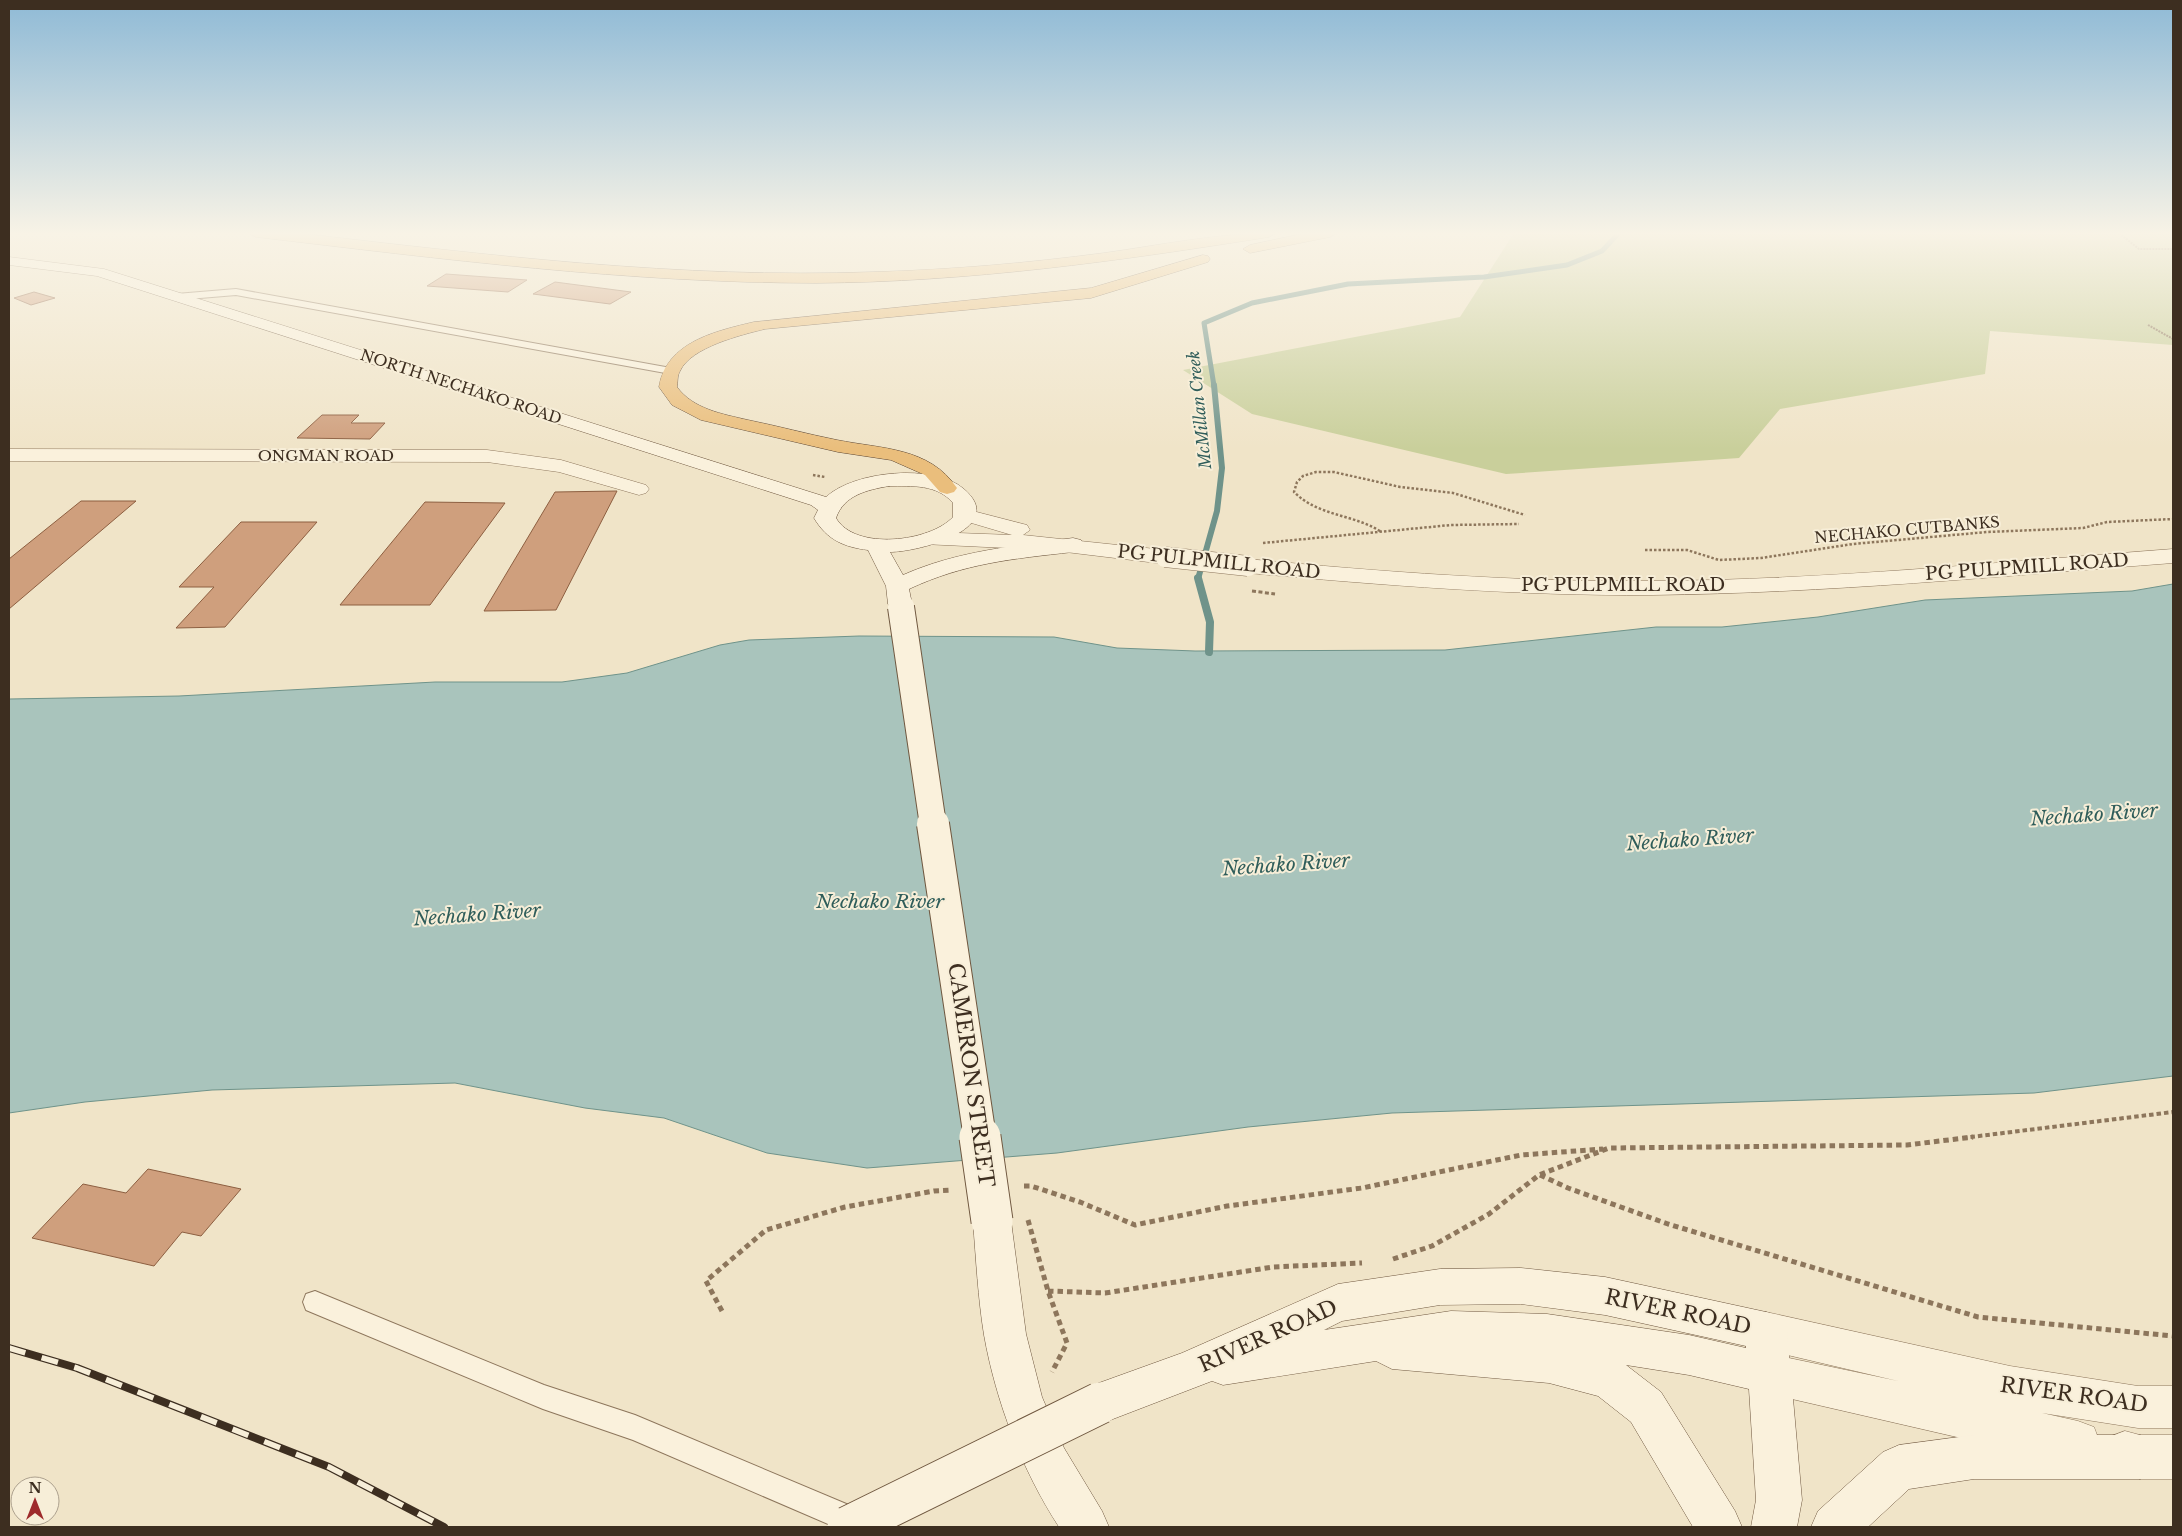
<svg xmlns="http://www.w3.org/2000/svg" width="2182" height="1536" font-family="'Libre Baskerville',serif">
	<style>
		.green { fill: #c9cf9b }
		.water { fill: #a9c4bc; stroke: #6f938a }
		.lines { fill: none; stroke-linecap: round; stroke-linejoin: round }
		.stream-far2 { stroke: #6f938a; stroke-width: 5 }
		.stream-far1 { stroke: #6f938a; stroke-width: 6 }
		.stream { stroke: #6f938a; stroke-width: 8 }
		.building { fill: #cf9f7d; stroke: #8d5f41 }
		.service-casing { stroke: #8d765c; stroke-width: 2 }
		.minor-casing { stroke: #8d765c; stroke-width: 1 }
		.tertiary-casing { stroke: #8d765c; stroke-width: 1 }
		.secondary-casing { stroke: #6f573f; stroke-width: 1 }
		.trunk-casing { stroke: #5b4430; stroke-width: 1 }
		.path-far4 { stroke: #8d765c; stroke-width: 2; stroke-dasharray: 2 1; stroke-linecap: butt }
		.path-far3 { stroke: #8d765c; stroke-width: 2.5; stroke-dasharray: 2.5 2; stroke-linecap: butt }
		.path-far2 { stroke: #8d765c; stroke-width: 3; stroke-dasharray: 4 2.5; stroke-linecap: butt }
		.path-far1 { stroke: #8d765c; stroke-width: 4; stroke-dasharray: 4.5 3; stroke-linecap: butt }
		.path { stroke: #8d765c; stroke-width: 5; stroke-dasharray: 5.5 4; stroke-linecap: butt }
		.service { fill: #faf1dc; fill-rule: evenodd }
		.minor { fill: #faf1dc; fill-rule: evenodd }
		.tertiary { fill: #faf1dc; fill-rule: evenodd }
		.secondary { fill: #faf1dc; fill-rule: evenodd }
		.trunk { fill: #eabe7c; fill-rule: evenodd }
		.rail-casing { stroke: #3d2e20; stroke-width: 8 }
		.rail { stroke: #f7eed8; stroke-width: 5.5; stroke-dasharray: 17; stroke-linecap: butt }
		.tertiary-bridge-casing { stroke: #8d765c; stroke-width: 21; stroke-linecap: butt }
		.secondary-bridge-far2-casing { stroke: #6f573f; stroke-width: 28; stroke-linecap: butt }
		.secondary-bridge-far1-casing { stroke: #6f573f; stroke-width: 34; stroke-linecap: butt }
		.secondary-bridge-casing { stroke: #6f573f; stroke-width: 43; stroke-linecap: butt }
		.tertiary-bridge { stroke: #faf1dc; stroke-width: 20 }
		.secondary-bridge-far2 { stroke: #faf1dc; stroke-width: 26 }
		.secondary-bridge-far1 { stroke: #faf1dc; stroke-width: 32 }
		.secondary-bridge { stroke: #faf1dc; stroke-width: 41 }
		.labels { text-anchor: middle; stroke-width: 4; stroke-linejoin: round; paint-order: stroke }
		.far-street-label { font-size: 15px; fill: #3d2e20; stroke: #f7eed8 }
		.far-water-label { font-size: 16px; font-style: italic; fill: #2f5d5a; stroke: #f7eed8 }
		.street-label { font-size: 18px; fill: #3d2e20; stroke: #f7eed8 }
		.water-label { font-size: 19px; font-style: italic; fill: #2f5d5a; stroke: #f7eed8 }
		.near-street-label { font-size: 21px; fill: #3d2e20; stroke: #f7eed8 }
	</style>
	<rect width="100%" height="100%" fill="#f0e4c8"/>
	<!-- green -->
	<path class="green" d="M 1514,233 L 2173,233 L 2173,345 L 1990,331 L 1985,374 L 1780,409 L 1739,458 L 1506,474 L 1252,414 L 1183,370 L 1460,317 Z"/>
	<!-- water -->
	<path class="water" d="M 2173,584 L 2173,1076 L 2034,1093 L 1392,1113 L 1248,1127 L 1057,1153 L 867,1168 L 767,1153 L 664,1118 L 585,1108 L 455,1083 L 212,1090 L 85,1102 L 9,1113 L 9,699 L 179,696 L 435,682 L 562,682 L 627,673 L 720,645 L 749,640 L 859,636 L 1054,637 L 1117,648 L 1195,651 L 1445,650 L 1656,627 L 1722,627 L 1818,617 L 1925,600 L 2132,591 Z"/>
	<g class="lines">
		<!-- stream-far2 -->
		<path class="stream-far2" d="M 1214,386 L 1204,323 L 1252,303 L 1348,284 L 1484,277 L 1567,265 L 1602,251 L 1619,233"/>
		<!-- stream-far1 -->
		<path class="stream-far1" d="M 1198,579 L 1217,511 L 1222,468 L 1214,385"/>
		<!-- stream -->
		<path class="stream" d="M 1198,578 L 1210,622 L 1209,652"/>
	</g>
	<!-- building -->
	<path class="building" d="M 446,274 L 527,280 L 508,292 L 427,286 Z
		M 555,282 L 631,292 L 610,304 L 533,294 Z
		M 34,292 L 55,298 L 31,305 L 14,298 Z
		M 322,415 L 359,415 L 351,423 L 385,423 L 370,439 L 297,438 Z
		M 617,491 L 556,610 L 484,611 L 555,492 Z
		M 81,501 L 136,501 L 9,609 L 9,559 Z
		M 425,502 L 505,503 L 430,605 L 340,605 Z
		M 241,522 L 317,522 L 225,627 L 176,628 L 214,587 L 179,587 Z
		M 148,1169 L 241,1189 L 201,1236 L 182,1232 L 154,1266 L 32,1238 L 83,1184 L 126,1193 Z"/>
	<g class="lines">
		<!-- service casing -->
		<g class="service-casing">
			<path id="service" d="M 236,289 L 671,368 L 676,371 L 671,374 L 236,295 L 176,300 L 171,297 L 176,294 Z
				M 315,1291 L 544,1385 L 635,1415 L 863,1511 L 867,1521 L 864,1527 L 835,1527 L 633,1440 L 543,1409 L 306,1310 L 303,1302 L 306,1294 Z"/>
		</g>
		<!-- minor casing -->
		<g class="minor-casing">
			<path id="minor" d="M 9,449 L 487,450 L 561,460 L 646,485 L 649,489 L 646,493 L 639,495 L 559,472 L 487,462 L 9,461 Z"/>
		</g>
		<!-- tertiary casing -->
		<g class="tertiary-casing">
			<path id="tertiary" d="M 965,509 L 1027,525 L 1030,530 L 1023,535 L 1165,550 L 1173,552 L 1176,557 L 1173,562 L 1165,564 L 1049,550 L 923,544 L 920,539 L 923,534 L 931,532 L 1012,535 L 958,519 L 954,515 L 958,511 Z
				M 2173,549 L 2173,563 C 2000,576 1827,593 1652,595 C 1517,596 1382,585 1248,573 L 1240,571 L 1237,566 L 1240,561 L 1248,559 C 1382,572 1517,582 1652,581 C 1826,580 2000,562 2173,549 Z
				M 1766,1312 L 2010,1366 L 2138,1386 L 2173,1386 L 2173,1428 L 2138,1428 L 2042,1413 L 2078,1421 L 2094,1427 L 2100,1443 L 2094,1459 L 2078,1465 L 1770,1394 L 1755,1388 L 1749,1374 L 1755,1360 L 1770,1354 L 1898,1381 L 1766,1350 L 1751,1345 L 1745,1331 L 1751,1317 Z
				M 2125,1431 L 2140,1435 L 2173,1435 L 2173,1479 L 2140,1479 L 2109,1469 L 2103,1453 L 2109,1437 Z"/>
		</g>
		<!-- secondary casing -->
		<g class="secondary-casing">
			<path id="secondary" d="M 9,257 L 104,269 L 826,497 C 854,471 934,463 964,489 C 1010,529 917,552 890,552 L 903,575 C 957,551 1014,546 1073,538 L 1081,540 L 1084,545 L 1081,550 L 1073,552 C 1012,559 965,563 909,589 L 912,604 L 908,609 L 900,611 L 892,609 L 888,604 L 886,586 L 868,550 C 844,547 827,540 814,518 L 818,510 L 811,505 L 97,276 L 9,265 ZM 889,486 C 912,486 937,484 953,503 L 953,517 C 930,542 855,551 836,518 C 844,495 867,490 889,486 Z
				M 992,1204 L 1006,1209 L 1011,1221 L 1026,1334 L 1042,1397 L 1064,1448 L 1102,1511 L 1109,1527 L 1059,1527 C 1022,1470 996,1402 984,1335 C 978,1298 976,1259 973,1221 L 978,1209 Z
				M 1521,1268 L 1605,1277 L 1766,1312 L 1781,1317 L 1787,1331 L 1802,1500 L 1797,1527 L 1751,1527 L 1756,1500 L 1749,1389 L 1689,1375 L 1626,1365 L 1661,1392 L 1735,1511 L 1742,1527 L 1693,1527 L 1631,1422 L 1598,1396 L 1549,1383 L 1392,1369 L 1376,1361 L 1223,1385 L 1212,1381 L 1100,1424 L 1085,1418 L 1078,1403 L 1085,1388 L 1182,1353 L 1338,1284 L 1440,1269 ZM 1521,1304 L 1605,1315 L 1746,1346 L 1746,1348 L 1689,1335 L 1547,1314 L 1451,1311 L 1324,1330 L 1342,1321 L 1440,1305 Z
				M 1974,1435 L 2140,1435 L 2156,1441 L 2162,1457 L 2156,1473 L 2140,1479 L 1974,1479 L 1909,1489 L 1868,1527 L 1811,1527 L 1818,1511 L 1883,1452 L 1899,1445 Z"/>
		</g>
		<!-- trunk casing -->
		<g class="trunk-casing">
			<path id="trunk" d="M 249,233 L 297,233 C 488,255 680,279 873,272 C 950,270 1028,263 1104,253 C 1161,245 1218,233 1276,233 L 1269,237 C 1119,261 968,282 816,283 C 629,283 442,259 256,237 Z
				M 1306,233 L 1337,233 L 1330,237 L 1250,253 L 1243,249 L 1250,245 Z
				M 1203,255 L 1208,256 L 1210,259 L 1208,262 L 1091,298 L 765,329 C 741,335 691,347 680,371 C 677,376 678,382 677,387 C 693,409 722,414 748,420 C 778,426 807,434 837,440 C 882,449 929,447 957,488 L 954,492 L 947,494 L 940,492 L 925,475 L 891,460 L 838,452 L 701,420 L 672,405 L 659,387 C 666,342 716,331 754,322 L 1091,288 Z"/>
		</g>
		<!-- path-far4 -->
		<path class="path-far4" d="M 2119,233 L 2139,249 L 2173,249
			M 2148,325 L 2173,339"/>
		<!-- path-far3 -->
		<path class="path-far3" d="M 813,475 L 825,477
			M 1380,531 C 1352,514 1318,516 1294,492 L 1297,482 L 1303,476 L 1316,472 L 1334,472 L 1400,487 L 1453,493 L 1525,515
			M 1263,543 L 1451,525 L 1519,524
			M 1645,550 L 1687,550 L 1719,560 L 1761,558 L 1853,544 L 1987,532 L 2083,528 L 2107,522 L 2173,519"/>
		<!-- path-far2 -->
		<path class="path-far2" d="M 1252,591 L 1275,594"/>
		<!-- path-far1 -->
		<path class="path-far1" d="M 1963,1138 L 2173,1112"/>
		<!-- path -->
		<path class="path" d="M 1540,1175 L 1568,1188 L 1668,1224 L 1978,1317 L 2173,1336
			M 1024,1186 L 1031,1186 L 1080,1202 L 1135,1225 L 1227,1206 L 1362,1188 L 1521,1155 L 1603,1149
			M 1028,1220 L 1048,1291 L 1067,1343 L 1052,1372
			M 1393,1259 L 1432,1246 L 1489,1214 L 1539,1175 L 1609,1148 L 1907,1145 L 1973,1137
			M 1048,1291 L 1105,1293 L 1273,1267 L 1362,1263
			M 722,1311 L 706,1281 L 766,1230 L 845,1207 L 934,1191 L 952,1190"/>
		<!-- service -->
		<use href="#service" class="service"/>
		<!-- minor -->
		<use href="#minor" class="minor"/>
		<!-- tertiary -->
		<use href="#tertiary" class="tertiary"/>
		<!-- secondary -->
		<use href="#secondary" class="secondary"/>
		<!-- trunk -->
		<use href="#trunk" class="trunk"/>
		<!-- rail casing -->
		<g class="rail-casing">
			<path id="rail" d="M 9,1348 L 77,1368 L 329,1467 L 444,1527"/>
		</g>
		<!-- rail -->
		<use href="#rail" class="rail"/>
		<!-- tertiary-bridge casing -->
		<g class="tertiary-bridge-casing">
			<path id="tertiary-bridge" d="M 1165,557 L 1248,566"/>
		</g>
		<!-- secondary-bridge-far2 casing -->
		<g class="secondary-bridge-far2-casing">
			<path id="secondary-bridge-far2" d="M 901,607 L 933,825"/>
		</g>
		<!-- secondary-bridge-far1 casing -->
		<g class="secondary-bridge-far1-casing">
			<path id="secondary-bridge-far1" d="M 933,824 L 980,1138"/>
		</g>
		<!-- secondary-bridge casing -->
		<g class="secondary-bridge-casing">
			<path id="secondary-bridge" d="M 980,1137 L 992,1221
				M 848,1527 L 1100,1403"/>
		</g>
		<!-- tertiary-bridge -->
		<use href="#tertiary-bridge" class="tertiary-bridge"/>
		<!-- secondary-bridge-far2 -->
		<use href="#secondary-bridge-far2" class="secondary-bridge-far2"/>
		<!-- secondary-bridge-far1 -->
		<use href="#secondary-bridge-far1" class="secondary-bridge-far1"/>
		<!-- secondary-bridge -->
		<use href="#secondary-bridge" class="secondary-bridge"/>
	</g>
	<!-- sky -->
	<linearGradient id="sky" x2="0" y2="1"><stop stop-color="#8fbad6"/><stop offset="0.52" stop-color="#f8f3e6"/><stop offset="1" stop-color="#f8f3e6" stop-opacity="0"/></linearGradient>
	<rect width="2182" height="449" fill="url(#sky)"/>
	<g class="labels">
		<!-- far-street labels -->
		<g class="far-street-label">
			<text transform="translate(461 387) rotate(18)" y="5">NORTH NECHAKO ROAD</text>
			<text x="326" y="461">ONGMAN ROAD</text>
			<text transform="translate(1907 530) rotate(-5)" y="5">NECHAKO CUTBANKS</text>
		</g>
		<!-- far-water labels -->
		<g class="far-water-label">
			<text transform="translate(1199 410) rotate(-96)" y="6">McMillan Creek</text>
		</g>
		<!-- street labels -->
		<g class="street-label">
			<text transform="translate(1219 562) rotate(6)" y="6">PG PULPMILL ROAD</text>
			<text transform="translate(2027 567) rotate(-4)" y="6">PG PULPMILL ROAD</text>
			<text x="1623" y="591">PG PULPMILL ROAD</text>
		</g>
		<!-- water labels -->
		<g class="water-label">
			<text transform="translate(2094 814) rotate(-4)" y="7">Nechako River</text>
			<text transform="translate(1690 839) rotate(-4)" y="7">Nechako River</text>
			<text transform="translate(1286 864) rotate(-4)" y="7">Nechako River</text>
			<text x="880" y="908">Nechako River</text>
			<text transform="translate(477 914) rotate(-4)" y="7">Nechako River</text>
		</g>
		<!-- near-street labels -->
		<g class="near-street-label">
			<text transform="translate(971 1075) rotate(82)" y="7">CAMERON STREET</text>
			<text transform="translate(1678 1312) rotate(12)" y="7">RIVER ROAD</text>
			<text transform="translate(1268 1336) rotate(-24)" y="7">RIVER ROAD</text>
			<text transform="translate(2074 1395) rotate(8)" y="7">RIVER ROAD</text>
		</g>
	</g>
	<!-- border -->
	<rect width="2182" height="1536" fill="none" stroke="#3d2e20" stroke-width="20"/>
	<!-- north arrow -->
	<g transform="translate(35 1501)"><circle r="24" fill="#f7eed8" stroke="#ada18e"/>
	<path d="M0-4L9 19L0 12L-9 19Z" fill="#9e2a2b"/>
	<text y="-8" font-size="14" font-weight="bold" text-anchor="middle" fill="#3d2e20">N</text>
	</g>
</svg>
